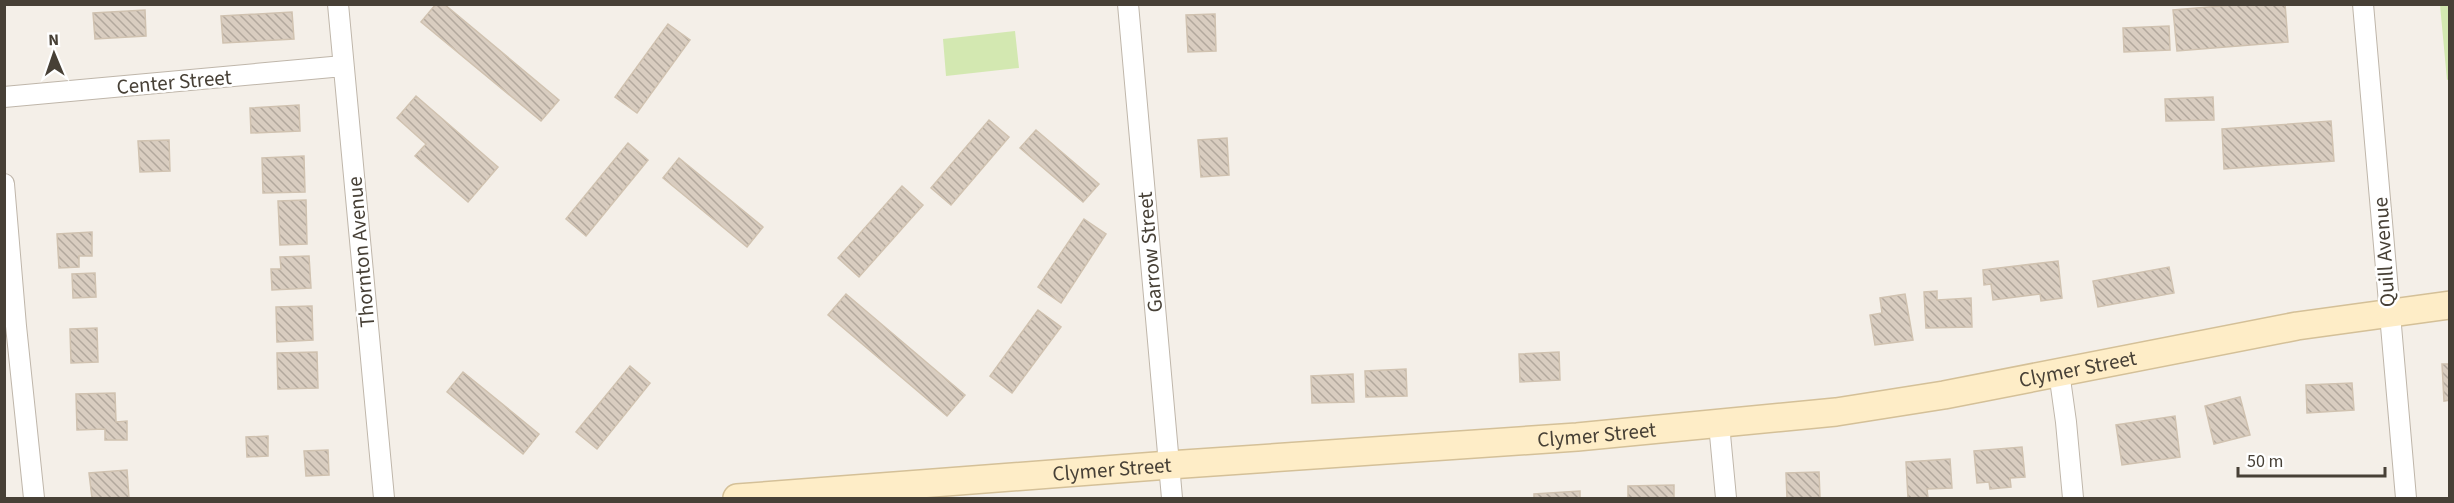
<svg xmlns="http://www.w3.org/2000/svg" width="2454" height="503" font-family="'Source Sans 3',sans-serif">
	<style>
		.park { fill: #d3e8b1 }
		.building { fill: url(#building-back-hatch); stroke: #d0c2b0; stroke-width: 1.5 }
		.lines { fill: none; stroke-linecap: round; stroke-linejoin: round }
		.street-casing { stroke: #bfb6aa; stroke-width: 22 }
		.secondary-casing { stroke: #d4c098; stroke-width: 30 }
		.street { stroke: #fff; stroke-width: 20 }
		.secondary { stroke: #feedc7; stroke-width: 27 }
		.labels { text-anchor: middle; stroke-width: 5; stroke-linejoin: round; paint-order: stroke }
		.street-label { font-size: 21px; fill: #474036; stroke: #fff }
	</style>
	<defs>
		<pattern id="building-back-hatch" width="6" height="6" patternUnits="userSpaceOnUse" patternTransform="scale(1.5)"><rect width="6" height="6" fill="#d9cdc0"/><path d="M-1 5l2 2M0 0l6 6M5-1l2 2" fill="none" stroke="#b2a89d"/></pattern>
	</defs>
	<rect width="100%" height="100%" fill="#f4efe8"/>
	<!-- park -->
	<path class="park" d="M 2440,5 L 2449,5 L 2449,79 L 2447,80 Z
		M 1015,31 L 1019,68 L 946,76 L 943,39 Z"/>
	<!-- building -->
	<path class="building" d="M 436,4 L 444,4 L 559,100 L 541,121 L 421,22 Z
		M 2245,4 L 2285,4 L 2288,42 L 2177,51 L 2173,10 Z
		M 145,10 L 146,36 L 95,39 L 93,13 Z
		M 292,12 L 294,39 L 223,43 L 221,16 Z
		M 1215,14 L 1216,51 L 1188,52 L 1186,15 Z
		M 668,24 L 690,40 L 637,113 L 615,97 Z
		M 2169,26 L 2170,50 L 2124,52 L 2123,28 Z
		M 416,96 L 498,167 L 468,202 L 415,156 L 426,144 L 397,118 Z
		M 2213,97 L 2214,120 L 2166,121 L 2165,99 Z
		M 299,105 L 300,131 L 251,133 L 250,108 Z
		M 989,120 L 1009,137 L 951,205 L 931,188 Z
		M 2331,121 L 2334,161 L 2224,169 L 2222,129 Z
		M 1036,130 L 1099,184 L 1083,202 L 1020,148 Z
		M 1227,138 L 1229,175 L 1201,177 L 1198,140 Z
		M 169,140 L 170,171 L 140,172 L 138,141 Z
		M 628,143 L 648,160 L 586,236 L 566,219 Z
		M 304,156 L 305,192 L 263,193 L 262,158 Z
		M 679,158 L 763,227 L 747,247 L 663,178 Z
		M 902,186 L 923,205 L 859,277 L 838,258 Z
		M 306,200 L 307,244 L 280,245 L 278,201 Z
		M 1084,219 L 1106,234 L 1061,303 L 1038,287 Z
		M 92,232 L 92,256 L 79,256 L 79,267 L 59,268 L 57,234 Z
		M 309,256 L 311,288 L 272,290 L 271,269 L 281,269 L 280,257 Z
		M 2058,261 L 2062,298 L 2041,301 L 2040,294 L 1993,300 L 1991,284 L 1984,285 L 1983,270 Z
		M 2169,267 L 2174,293 L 2098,307 L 2093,281 Z
		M 95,273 L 96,297 L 73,298 L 72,274 Z
		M 1937,291 L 1937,300 L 1971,298 L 1972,327 L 1926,328 L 1924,292 Z
		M 846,294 L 965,395 L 947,416 L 828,315 Z
		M 1905,294 L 1913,340 L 1875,345 L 1870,315 L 1882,313 L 1880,298 Z
		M 312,306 L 313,340 L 277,342 L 276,307 Z
		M 1038,310 L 1061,327 L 1012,393 L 990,376 Z
		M 97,328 L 98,362 L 71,363 L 70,329 Z
		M 317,352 L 318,388 L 278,389 L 277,353 Z
		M 1559,352 L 1560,380 L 1520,382 L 1519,354 Z
		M 2442,364 L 2450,364 L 2450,400 L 2444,401 Z
		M 630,366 L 650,383 L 597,449 L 576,432 Z
		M 1406,369 L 1407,396 L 1366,397 L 1365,371 Z
		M 463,372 L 539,434 L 523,454 L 447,392 Z
		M 1353,374 L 1354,402 L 1312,403 L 1311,376 Z
		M 2352,383 L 2354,410 L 2307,413 L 2306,385 Z
		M 115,393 L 116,422 L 127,421 L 127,440 L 105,440 L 105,429 L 77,430 L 76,394 Z
		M 2240,397 L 2250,435 L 2214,444 L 2205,406 Z
		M 2175,416 L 2180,457 L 2122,465 L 2116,425 Z
		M 268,436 L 268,456 L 247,457 L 246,437 Z
		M 2022,447 L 2025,477 L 2010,478 L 2011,487 L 1990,489 L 1989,482 L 1977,483 L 1974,451 Z
		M 328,450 L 329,475 L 306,476 L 304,451 Z
		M 1950,459 L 1952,488 L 1927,489 L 1928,498 L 1908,498 L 1906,462 Z
		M 127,470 L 129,498 L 92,498 L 89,473 Z
		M 1819,472 L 1820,498 L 1787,498 L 1786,473 Z
		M 1674,485 L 1674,498 L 1628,498 L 1628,486 Z
		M 1580,491 L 1580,498 L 1534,498 L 1534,494 Z"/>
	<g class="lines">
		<!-- street casing -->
		<g class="street-casing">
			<path id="street" d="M 338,4 L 384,498
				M 1128,4 L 1172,498
				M 2363,4 L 2406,498
				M 4,97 L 343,66
				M 4,184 L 16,326 L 34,498
				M 2059,372 L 2066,422 L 2073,498
				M 1719,424 L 1726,498"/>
		</g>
		<!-- secondary casing -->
		<g class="secondary-casing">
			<g id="secondary">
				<path id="s1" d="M 737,498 L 1169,465 L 1577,437 L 1836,412 L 1944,395 L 2297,326 L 2450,305"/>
			</g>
		</g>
		<!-- street -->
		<use href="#street" class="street"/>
		<!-- secondary -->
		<use href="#secondary" class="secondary"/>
	</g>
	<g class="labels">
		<!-- street labels -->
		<g class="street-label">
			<text transform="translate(174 82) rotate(-5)" y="7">Center Street</text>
			<text transform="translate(361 252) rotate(-95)" y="7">Thornton Avenue</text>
			<text transform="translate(1150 252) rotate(-95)" y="7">Garrow Street</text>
			<text transform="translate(2384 252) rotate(-94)" y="7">Quill Avenue</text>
			<text dy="7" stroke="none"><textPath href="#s1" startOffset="1348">Clymer Street</textPath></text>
			<text dy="7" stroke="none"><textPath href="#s1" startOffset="862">Clymer Street</textPath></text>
			<text dy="7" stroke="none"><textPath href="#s1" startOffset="376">Clymer Street</textPath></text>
		</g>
	</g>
	<!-- border -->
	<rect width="2454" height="503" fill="none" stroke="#474036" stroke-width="12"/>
	<!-- north arrow -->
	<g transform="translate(54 54) rotate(358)" stroke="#ffffff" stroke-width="4.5" paint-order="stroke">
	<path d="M0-4.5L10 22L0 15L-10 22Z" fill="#474036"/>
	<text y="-9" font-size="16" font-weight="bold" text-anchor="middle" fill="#474036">N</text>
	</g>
	<!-- scale -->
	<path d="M2238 467v9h147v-9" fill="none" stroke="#474036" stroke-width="3"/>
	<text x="2247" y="467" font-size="18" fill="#474036" stroke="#ffffff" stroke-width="4.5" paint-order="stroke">50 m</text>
</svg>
